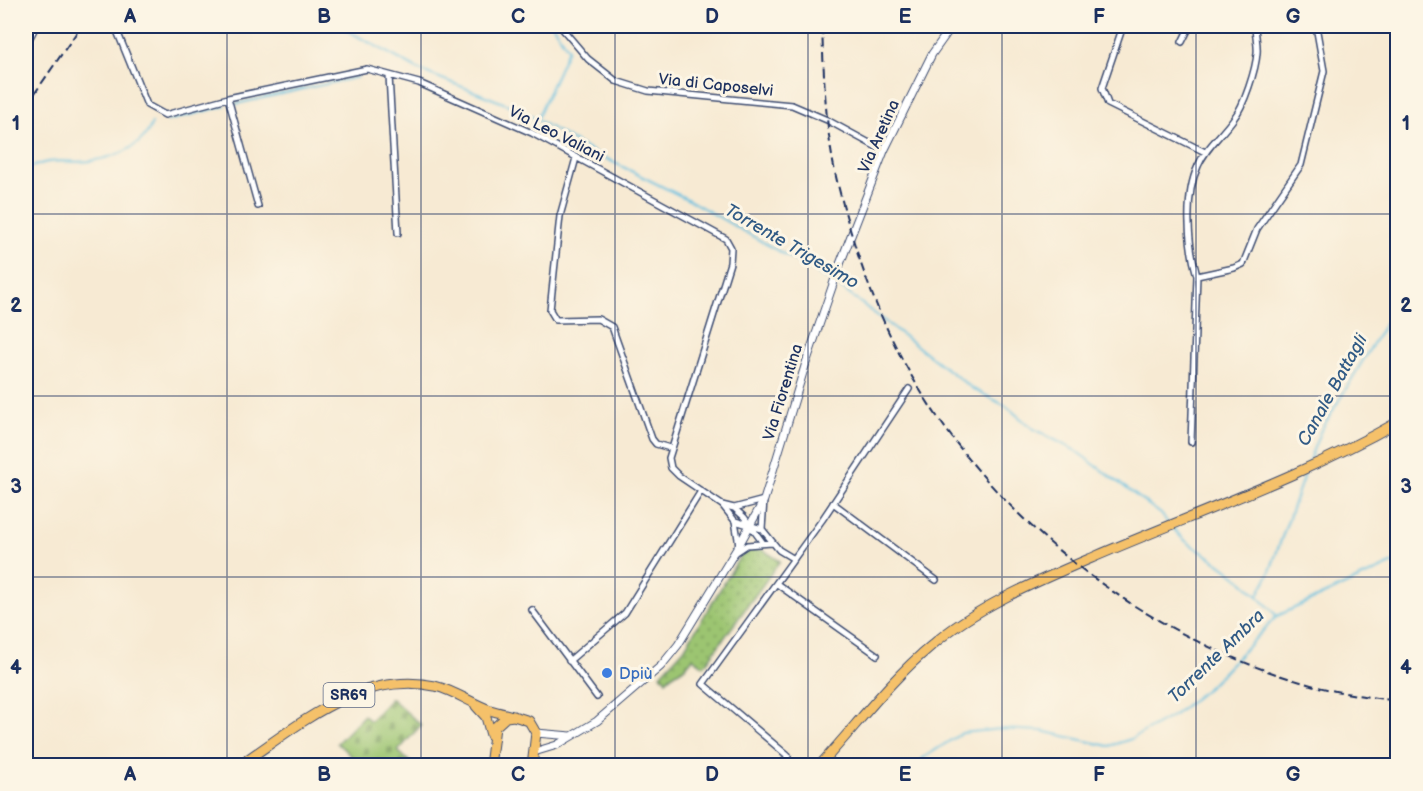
<svg xmlns="http://www.w3.org/2000/svg" width="1423" height="791" font-family="'Balsamiq Sans',sans-serif">
	<style>
		.green { fill: url(#green-dots); stroke: #5c7a68; stroke-width: 1.5 }
		.cemetery { fill: url(#cemetery-stones); stroke: #5c7a68; stroke-width: 1.5 }
		.lines { fill: none; stroke-linecap: round; stroke-linejoin: round }
		.stream { stroke: #61bedf; stroke-width: 2 }
		.minor-casing { stroke: #3c4b70; stroke-width: 8 }
		.tertiary-casing { stroke: #3c4b70; stroke-width: 9 }
		.primary-casing { stroke: #3c4b70; stroke-width: 11 }
		.minor { stroke: #fff; stroke-width: 5 }
		.tertiary { stroke: #fff; stroke-width: 7 }
		.primary { stroke: #f5c16b; stroke-width: 9 }
		.rail { stroke: #1b2f5e; stroke-width: 2; stroke-dasharray: 9 4.5; stroke-linecap: butt }
		.grid { fill: none; stroke: #1b2f5e; stroke-width: 1.5; stroke-opacity: 0.55 }
		.shop-dot { fill: #3f7fe0; stroke: #fcf5e5; stroke-width: 2 }
		.labels { text-anchor: middle; stroke-width: 6; stroke-linejoin: round; paint-order: stroke }
		.shield { fill: #fcf5e5; stroke: #5e6a86; stroke-width: 1.5 }
		.shield-label { font-size: 15px; font-weight: bold; fill: #1b2f5e }
		.street-label { font-size: 16px; fill: #1b2f5e; stroke: #fcf5e5 }
		.shop-label { font-size: 16px; fill: #366cbe; stroke: #fcf5e5; text-anchor: start }
		.water-label { font-size: 18px; font-style: italic; fill: #305a85; stroke: #fcf5e5 }
		.neatline { fill: none; stroke: #1b2f5e; stroke-width: 2 }
		.grid-label { font-size: 20px; text-anchor: middle; font-weight: bold; fill: #1b2f5e }
	</style>
	<defs>
		<pattern id="green-dots" width="8" height="8" patternUnits="userSpaceOnUse" patternTransform="scale(1.5)"><rect width="8" height="8" fill="#9cc571"/><path d="M2 2h.1M6 6h.1" fill="none" stroke="#7ea060" stroke-width="1.8" stroke-linecap="round"/></pattern>
		<pattern id="cemetery-stones" width="16" height="16" patternUnits="userSpaceOnUse" patternTransform="scale(1.5)"><rect width="16" height="16" fill="#9cc571"/><path d="M2 7V4a2 2 0 0 1 4 0v3zM10 15v-3a2 2 0 0 1 4 0v3z" fill="#7ea060"/></pattern>
	</defs>
	<rect width="100%" height="100%" fill="#fcf5e5"/>
	<filter id="ink" filterUnits="userSpaceOnUse"><feTurbulence type="fractalNoise" baseFrequency=".0167" numOctaves="2"/><feDisplacementMap in="SourceGraphic" scale="12" xChannelSelector="R" yChannelSelector="G"/><feConvolveMatrix kernelMatrix="1 2 1 2 8 2 1 2 1" color-interpolation-filters="sRGB"/></filter>
	<filter id="wash" filterUnits="userSpaceOnUse"><feTurbulence type="fractalNoise" baseFrequency=".008" numOctaves="4" result="noise"/><feDisplacementMap in="SourceGraphic" scale="24" xChannelSelector="R" yChannelSelector="G"/><feGaussianBlur stdDeviation="1.35" result="paint"/><feColorMatrix in="noise" values="0 0 0 0 0 0 0 0 0 0 0 0 0 0 0 0 0 1.4 0 .05"/><feComposite in="paint" operator="in"/></filter>
	<g filter="url(#wash)">
		<rect width="100%" height="100%" fill="#f7ead3"/>
		<!-- green -->
		<path class="green" d="M 763,550 L 780,561 L 704,666 L 693,658 C 682,674 675,670 666,681 L 661,674 L 684,649 L 739,558 L 748,551 Z"/>
		<!-- cemetery -->
		<path class="cemetery" d="M 391,698 L 421,725 L 398,751 L 413,765 L 361,765 L 337,743 L 364,715 L 370,721 Z"/>
		<g class="lines">
			<!-- stream -->
			<path class="stream" d="M 339,26 L 419,70 L 519,109 L 587,149 L 689,200 L 831,281
				M 236,104 L 358,77
				M 537,119 L 568,49 L 553,26
				M 167,121 L 225,106
				M 26,169 C 33,167 41,163 48,162 C 62,160 77,163 91,161 C 115,157 144,147 152,123
				M 836,284 L 973,389 L 1006,406 L 1032,428 L 1076,451 L 1161,514 L 1168,523
				M 1308,463 L 1320,432 L 1398,302
				M 1172,527 C 1188,546 1194,546 1213,559 C 1237,575 1258,595 1277,616
				M 1258,595 L 1269,574 L 1305,472
				M 918,766 L 923,758 L 962,733 L 1000,729 L 1042,731 L 1109,746 L 1131,739 L 1174,715 L 1210,686 L 1277,616 L 1398,561"/>
		</g>
	</g>
	<g filter="url(#ink)">
		<g class="lines">
			<!-- minor casing -->
			<g class="minor-casing">
				<path id="minor" d="M 115,26 L 147,105 L 165,115 L 228,98 L 367,69 L 419,83 L 532,133 L 726,239 L 731,248 L 730,263 L 669,458 L 671,468 L 679,476 L 722,505 L 734,508 L 744,517 L 763,543
					M 560,26 L 588,59 L 616,81 L 648,91 L 792,105 L 827,120 L 884,151
					M 1123,26 L 1102,88 L 1108,104 L 1205,152
					M 1182,42 L 1190,26
					M 26,45 L 36,26
					M 389,76 L 398,233
					M 228,98 L 258,206
					M 576,158 L 560,216 L 550,310 L 556,320 L 598,319 L 612,327 L 652,439 L 656,444 L 670,448
					M 1197,276 L 1234,268 L 1243,264 L 1257,229 L 1301,165 L 1324,71 L 1316,26
					M 1191,442 L 1197,276 C 1188,245 1184,196 1198,166 C 1206,147 1222,135 1234,118 C 1244,106 1256,69 1257,53 C 1258,44 1255,34 1255,26
					M 833,503 L 936,580
					M 723,506 L 735,521 L 739,545
					M 734,508 L 764,500 L 762,529 L 779,550 L 794,559
					M 735,521 L 762,529
					M 735,553 L 747,545 L 772,543
					M 777,584 L 877,655
					M 532,610 L 597,697
					M 569,661 L 625,613 L 701,491
					M 781,766 L 788,756 L 703,684 L 822,520 L 909,389"/>
			</g>
			<!-- tertiary casing -->
			<g class="tertiary-casing">
				<path id="tertiary" d="M 536,733 L 571,736
					M 534,752 L 557,745 L 597,721 L 661,666 L 678,645 L 739,545 L 764,500 L 805,366 L 840,264 L 884,151 L 932,54 L 952,26"/>
			</g>
			<!-- primary casing -->
			<g class="primary-casing">
				<path id="primary" d="M 476,706 L 486,717 L 491,735
					M 238,766 C 297,727 359,670 435,686 C 455,691 471,703 490,710 C 503,714 516,716 529,721 L 536,733 L 532,766
					M 490,766 L 495,727 L 506,717 L 514,716
					M 819,766 C 856,726 889,681 931,646 C 975,607 1040,580 1094,557 C 1196,513 1301,477 1398,422"/>
			</g>
			<!-- minor -->
			<use href="#minor" class="minor"/>
			<!-- tertiary -->
			<use href="#tertiary" class="tertiary"/>
			<!-- primary -->
			<use href="#primary" class="primary"/>
			<!-- rail -->
			<path class="rail" d="M 822,26 C 824,77 825,130 837,181 C 850,234 867,288 891,337 C 972,505 1133,635 1311,685 C 1339,693 1369,697 1398,701
				M 26,106 L 81,26"/>
		</g>
	</g>
	<!-- grid -->
	<path class="grid" d="M 227,26 L 227,766M 421,26 L 421,766M 615,26 L 615,766M 808,26 L 808,766M 1002,26 L 1002,766M 1196,26 L 1196,766M 26,214 L 1398,214M 26,396 L 1398,396M 26,577 L 1398,577"/>
	<!-- markers -->
	<circle class="shop-dot" cx="607" cy="673" r="6"/>
	<g class="labels">
		<!-- shield labels -->
		<rect class="shield" x="323.5" y="683" width="51" height="24" rx="4.5"/>
		<g class="shield-label">
			<text x="349" y="700">SR69</text>
		</g>
		<!-- street labels -->
		<g class="street-label">
			<text transform="translate(716 84) rotate(6)" y="6">Via di Caposelvi</text>
			<text transform="translate(557 133) rotate(27)" y="6">Via Leo Valiani</text>
			<text transform="translate(878 136) rotate(-66)" y="6">Via Aretina</text>
			<text transform="translate(782 392) rotate(-73)" y="6">Via Fiorentina</text>
		</g>
		<!-- shop labels -->
		<g class="shop-label">
			<text x="619" y="679">Dpiù</text>
		</g>
		<!-- water labels -->
		<g class="water-label">
			<text transform="translate(792 246) rotate(30)" y="6">Torrente Trigesimo</text>
			<text transform="translate(1332 390) rotate(-61)" y="6">Canale Battagli</text>
			<text transform="translate(1216 656) rotate(-44)" y="6">Torrente Ambra</text>
		</g>
	</g>
	<!-- margin -->
	<rect width="1423" height="791" fill="none" stroke="#fcf5e5" stroke-width="66"/>
	<rect x="33" y="33" width="1357" height="725" class="neatline"/>
	<g class="grid-label">
		<text x="130" y="23">A</text>
		<text x="324" y="23">B</text>
		<text x="518" y="23">C</text>
		<text x="712" y="23">D</text>
		<text x="905" y="23">E</text>
		<text x="1099" y="23">F</text>
		<text x="1293" y="23">G</text>
		<text x="16" y="130">1</text>
		<text x="1406" y="130">1</text>
		<text x="16" y="312">2</text>
		<text x="1406" y="312">2</text>
		<text x="16" y="493">3</text>
		<text x="1406" y="493">3</text>
		<text x="16" y="674">4</text>
		<text x="1406" y="674">4</text>
		<text x="130" y="781">A</text>
		<text x="324" y="781">B</text>
		<text x="518" y="781">C</text>
		<text x="712" y="781">D</text>
		<text x="905" y="781">E</text>
		<text x="1099" y="781">F</text>
		<text x="1293" y="781">G</text>
	</g>
</svg>
